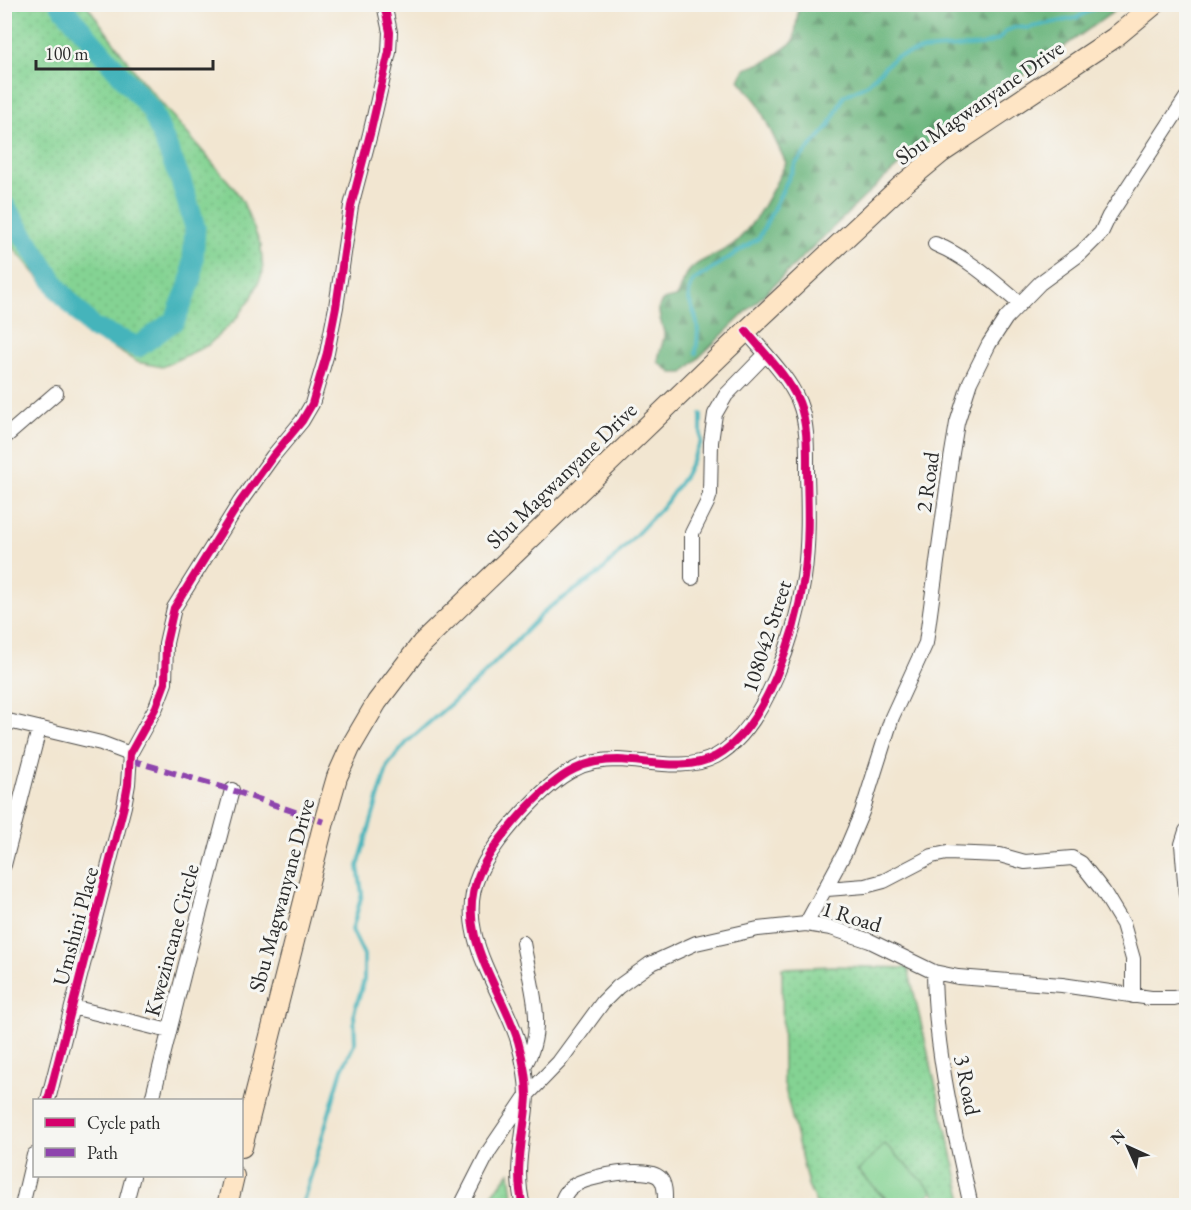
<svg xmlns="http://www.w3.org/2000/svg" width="1191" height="1210" font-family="'EB Garamond',serif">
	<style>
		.grass { fill: url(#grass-dots); stroke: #587f5f; stroke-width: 1.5 }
		.forest { fill: url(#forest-firs); stroke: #4b7054; stroke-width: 1.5 }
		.park { fill: #84d393; stroke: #587f5f; stroke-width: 1.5 }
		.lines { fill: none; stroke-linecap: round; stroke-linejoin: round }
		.stream { stroke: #44b4bb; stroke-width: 4 }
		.river { stroke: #44b4bb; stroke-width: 21 }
		.street-casing { stroke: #494744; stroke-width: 16 }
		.secondary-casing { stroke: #494744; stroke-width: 22 }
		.street { stroke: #fff; stroke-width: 14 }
		.secondary { stroke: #fee5c5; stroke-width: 20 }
		.quiet { stroke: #8e44ad; stroke-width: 6; stroke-dasharray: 12 6; stroke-linecap: butt }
		.cycleway-casing { stroke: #f6f6f2; stroke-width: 11 }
		.cycleway { stroke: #d6006c; stroke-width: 8 }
		.labels { text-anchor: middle; stroke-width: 6; stroke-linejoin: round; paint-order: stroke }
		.street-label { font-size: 22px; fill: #2b2b2b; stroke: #f6f6f2 }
	</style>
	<defs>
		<pattern id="grass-dots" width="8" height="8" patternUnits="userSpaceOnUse" patternTransform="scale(1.5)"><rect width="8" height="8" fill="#84d393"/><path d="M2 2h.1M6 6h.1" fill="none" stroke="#72b57f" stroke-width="1.8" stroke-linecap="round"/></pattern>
		<pattern id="forest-firs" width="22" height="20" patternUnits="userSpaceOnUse" patternTransform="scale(1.5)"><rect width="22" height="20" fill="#6bb57d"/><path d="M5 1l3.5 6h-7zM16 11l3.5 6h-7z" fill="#589367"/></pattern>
	</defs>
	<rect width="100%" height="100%" fill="#f6f6f2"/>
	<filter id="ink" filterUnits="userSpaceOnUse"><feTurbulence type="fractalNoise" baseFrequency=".0167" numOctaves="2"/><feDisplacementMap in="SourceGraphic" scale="12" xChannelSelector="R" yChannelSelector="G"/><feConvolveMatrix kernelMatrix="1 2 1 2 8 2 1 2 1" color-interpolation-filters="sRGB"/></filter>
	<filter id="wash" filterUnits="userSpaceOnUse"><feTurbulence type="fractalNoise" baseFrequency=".008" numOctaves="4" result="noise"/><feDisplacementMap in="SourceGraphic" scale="24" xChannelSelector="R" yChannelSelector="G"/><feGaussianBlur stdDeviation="1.35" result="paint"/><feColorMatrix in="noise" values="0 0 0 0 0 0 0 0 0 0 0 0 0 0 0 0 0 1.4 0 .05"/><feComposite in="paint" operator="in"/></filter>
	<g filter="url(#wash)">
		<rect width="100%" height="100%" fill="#f2e6d1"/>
		<!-- grass -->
		<path class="grass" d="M 4,5 L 87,5 L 139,77 L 234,188 L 243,202 L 261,246 L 263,272 L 252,297 L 236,319 L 208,345 L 162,367 L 137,362 L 82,329 L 5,238 Z
			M 833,966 L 908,968 L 964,1205 L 939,1205 L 933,1191 L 858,1171 L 884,1198 L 877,1205 L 817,1205 L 808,1185 L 783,1080 L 782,968 Z
			M 510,1172 L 514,1205 L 484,1205 Z"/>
		<!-- forest -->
		<path class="forest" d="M 799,5 L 1123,5 L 915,152 L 880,182 L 683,373 L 672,373 L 658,362 C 658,353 665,341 664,333 C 663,325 653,307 664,300 C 668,298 674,298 678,296 C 681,289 683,280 687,274 C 697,258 723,255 737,241 C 759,219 772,190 786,163 L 757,102 L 739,80 L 745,69 L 767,61 L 794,41 Z"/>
		<!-- park -->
		<path class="park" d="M 885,1144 L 933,1191 L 919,1205 L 893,1205 L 858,1171 Z"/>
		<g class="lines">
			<!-- stream -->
			<path class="stream" d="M 696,353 C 697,343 699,332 697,323 C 694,304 683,303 693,281 L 759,238 L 796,163 L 829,126 L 844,96 L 866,85 L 895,57 L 922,50 L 982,45 L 998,40 L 1006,31 L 1016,27 L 1027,28 L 1076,18 L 1103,4
				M 302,1206 L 342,1069 L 355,1042 L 354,1013 L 364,980 L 364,955 L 352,930 L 362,894 L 358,866 L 388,765 L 408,741 L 479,679 L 547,609 L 600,573 L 666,503 L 685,475 L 701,442 L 701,414"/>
			<!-- river -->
			<path class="river" d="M 4,205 L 59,290 L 93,328 L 138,347 L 175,320 L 192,278 L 195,227 L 181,181 L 152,111 L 60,4"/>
		</g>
	</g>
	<g filter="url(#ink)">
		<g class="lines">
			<!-- street casing -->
			<g class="street-casing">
				<path id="street" d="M 935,244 C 967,257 993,281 1019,303
					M 4,438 L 56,393
					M 692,578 L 692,533 L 707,503 L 710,494 L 711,442 L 715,414 L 726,395 L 765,355
					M 4,720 L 101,743 L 130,754
					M 1186,831 L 1182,844 L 1186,894
					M 4,865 L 39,729
					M 827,889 L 865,886 L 884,881 L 932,856 L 947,853 L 1000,855 L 1025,862 L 1072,858 L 1081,863 L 1103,891 L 1123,924 L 1133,959 L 1133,996
					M 806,924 L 845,852 L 862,812 L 892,717 L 926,643 L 951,459 L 957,423 L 970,382 L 989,344 L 1006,318 L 1040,283 L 1081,253 L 1101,233 L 1109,216 L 1186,98
					M 523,943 C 530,983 548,1029 524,1066
					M 934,972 C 935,1051 954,1129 971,1206
					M 72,1007 L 169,1031
					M 48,1100 L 124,806 L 128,784 L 130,754 L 156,707 L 165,683 L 166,643 L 174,608 L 240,502 L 273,456 L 302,421 L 312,404 L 327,353 L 336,307 L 351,206 L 370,134 L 389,52 L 390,32 L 384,4
					M 152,1100 L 186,964 L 232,790
					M 22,1206 L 34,1155
					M 125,1206 L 133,1176
					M 461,1206 L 489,1151 L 527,1095 L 559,1062 L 603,1002 L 618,987 L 650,964 L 696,943 L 758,929 L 806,924 L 831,928 L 870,941 L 934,972 L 958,977 L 1062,985 L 1151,998 L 1174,998 L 1186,995
					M 523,1206 C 513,1168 525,1134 527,1096 C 527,1078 523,1059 518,1041 C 502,988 453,933 479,874 C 493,842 543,784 575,769 C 588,762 603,760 618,760 C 650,761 686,772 716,756 C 766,729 796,632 804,578 C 809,543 808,508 807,473 C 807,449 808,425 799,402 C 788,376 764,353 746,331
					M 560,1206 C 563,1198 566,1190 573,1186 C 587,1176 647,1165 660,1178 C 666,1185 665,1196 665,1206"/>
			</g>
			<!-- secondary casing -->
			<g class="secondary-casing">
				<path id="secondary" d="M 242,1147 L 324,822 L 337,777 L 350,748 L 377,702 L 422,643 L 746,331 L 900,187 L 941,153 L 1114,38 L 1155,4
					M 227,1206 L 234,1176"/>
			</g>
			<!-- street -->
			<use href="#street" class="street"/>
			<!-- secondary -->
			<use href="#secondary" class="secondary"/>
			<!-- quiet -->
			<path class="quiet" d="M 130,760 L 232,790 L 324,822"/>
			<!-- cycleway casing -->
			<g class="cycleway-casing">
				<path id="cycleway" d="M 48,1100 L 124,806 L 128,784 L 130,754 L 156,707 L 165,683 L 166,643 L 174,608 L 240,502 L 273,456 L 302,421 L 312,404 L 327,353 L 336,307 L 351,206 L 370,134 L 389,52 L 390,32 L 384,4
					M 523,1206 C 513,1168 525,1134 527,1096 C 527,1078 523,1059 518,1041 C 502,988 453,933 479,874 C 493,842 543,784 575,769 C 588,762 603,760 618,760 C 650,761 686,772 716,756 C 766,729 796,632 804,578 C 809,543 808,508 807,473 C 807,449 808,425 799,402 C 788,376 764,353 746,331"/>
			</g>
			<!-- cycleway -->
			<use href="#cycleway" class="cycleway"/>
		</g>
	</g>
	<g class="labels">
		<!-- street labels -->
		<g class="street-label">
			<text transform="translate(979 102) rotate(-35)" y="8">Sbu Magwanyane Drive</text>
			<text transform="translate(561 475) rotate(-44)" y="8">Sbu Magwanyane Drive</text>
			<text transform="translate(927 482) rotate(-82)" y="8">2 Road</text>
			<text transform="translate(766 636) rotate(-72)" y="8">108042 Street</text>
			<text transform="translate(281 895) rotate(-75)" y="8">Sbu Magwanyane Drive</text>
			<text transform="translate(852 916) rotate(17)" y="8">1 Road</text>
			<text transform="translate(75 926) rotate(-75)" y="8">Umshini Place</text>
			<text transform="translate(171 940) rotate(-75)" y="8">Kwezincane Circle</text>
			<text transform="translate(968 1085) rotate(79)" y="8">3 Road</text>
		</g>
	</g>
	<!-- margin -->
	<rect width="1191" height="1210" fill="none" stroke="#f6f6f2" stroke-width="24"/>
	<!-- legend -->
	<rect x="33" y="1099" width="210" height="78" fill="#f6f6f2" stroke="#a5a5a2" stroke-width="1.5"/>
	<rect x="45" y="1118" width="30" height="9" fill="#d6006c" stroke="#a5a5a2" stroke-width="1.5"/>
	<text x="87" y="1129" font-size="18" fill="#2b2b2b">Cycle path</text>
	<rect x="45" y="1148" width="30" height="9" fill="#8e44ad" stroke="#a5a5a2" stroke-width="1.5"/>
	<text x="87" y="1159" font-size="18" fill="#2b2b2b">Path</text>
	<!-- north arrow -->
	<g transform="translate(1128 1147) rotate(315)" stroke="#f6f6f2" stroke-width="4.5" paint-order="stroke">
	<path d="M0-4.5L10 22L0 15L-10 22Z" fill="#2b2b2b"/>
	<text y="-9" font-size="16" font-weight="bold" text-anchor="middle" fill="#2b2b2b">N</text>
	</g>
	<!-- scale -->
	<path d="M36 60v9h177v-9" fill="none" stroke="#2b2b2b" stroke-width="3"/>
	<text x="45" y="60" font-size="18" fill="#2b2b2b" stroke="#f6f6f2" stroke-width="4.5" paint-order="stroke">100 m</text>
</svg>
